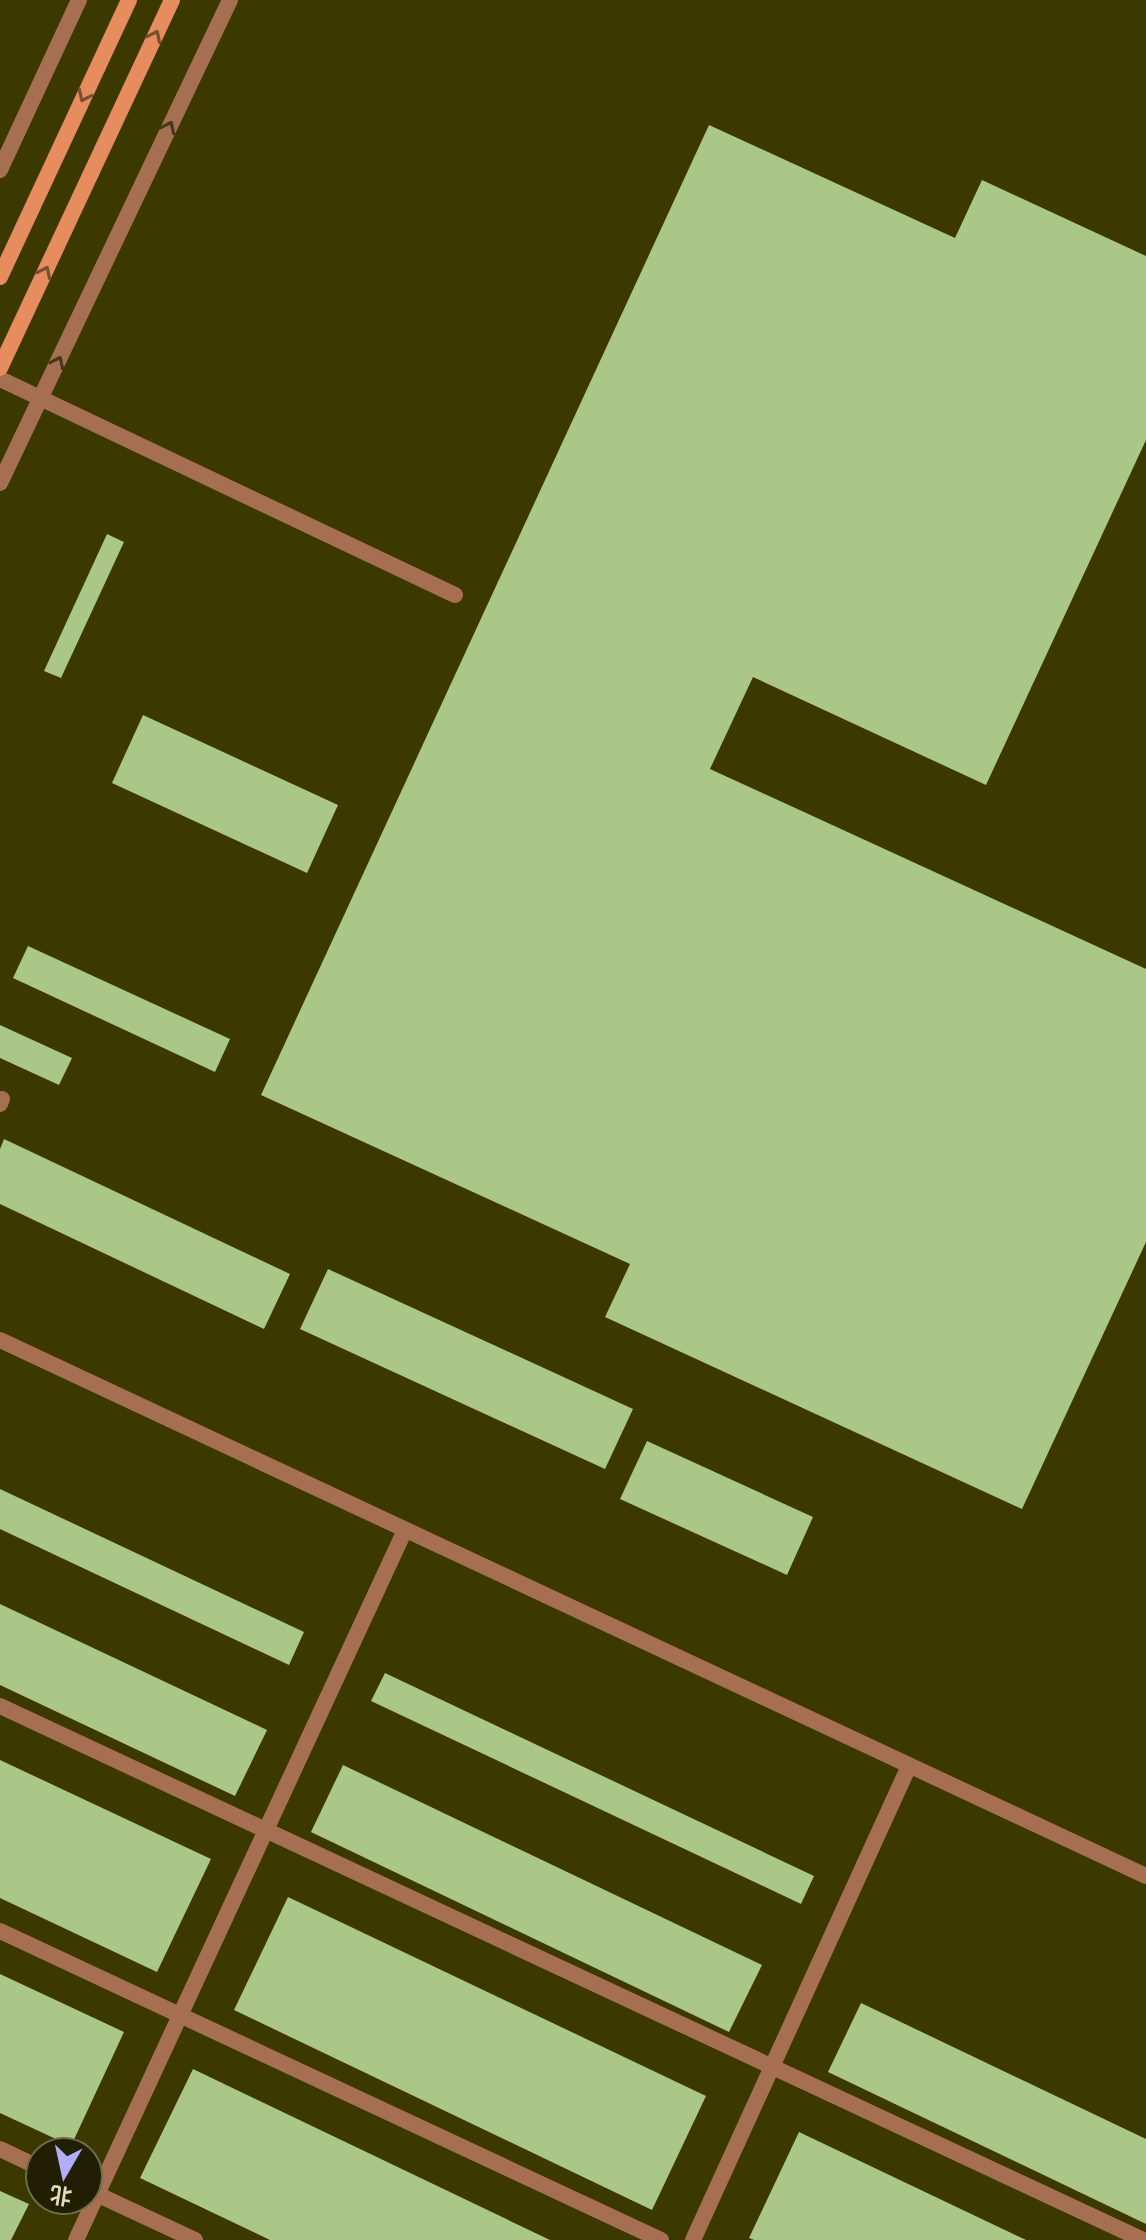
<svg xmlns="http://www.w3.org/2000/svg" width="1146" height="2240" font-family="Cabin,'Noto Sans SC',sans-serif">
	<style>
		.building { fill: #abc787 }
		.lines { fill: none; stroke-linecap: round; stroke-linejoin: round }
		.service { stroke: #a76f52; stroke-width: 16 }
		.minor { stroke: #a76f52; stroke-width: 16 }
		.secondary { stroke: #e68c5e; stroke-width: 16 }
		.oneway { stroke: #79502c }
		.oneway2 { stroke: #48371b }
	</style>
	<rect width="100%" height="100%" fill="#3b3800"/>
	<!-- building -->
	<path class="building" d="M 709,125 L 955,238 L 982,180 L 1146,256 L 1146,440 L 986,785 L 753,677 L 710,769 L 1146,969 L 1146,1242 L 1022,1509 L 605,1317 L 630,1264 L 261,1095 Z
		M 107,534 L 124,542 L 61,678 L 44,671 Z
		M 143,715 L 338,805 L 307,873 L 112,783 Z
		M 28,946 L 230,1039 L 215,1072 L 13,978 Z
		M 0,1025 L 72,1058 L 59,1085 L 0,1058 Z
		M 4,1139 L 290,1274 L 264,1329 L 0,1204 L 0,1149 Z
		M 328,1269 L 633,1409 L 605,1469 L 300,1329 Z
		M 647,1441 L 813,1517 L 787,1575 L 620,1499 Z
		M 0,1489 L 304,1632 L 289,1665 L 0,1529 Z
		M 0,1604 L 267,1730 L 235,1796 L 0,1685 Z
		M 385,1673 L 814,1876 L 801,1904 L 371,1701 Z
		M 0,1760 L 211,1859 L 157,1972 L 0,1898 Z
		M 343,1765 L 762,1965 L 729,2032 L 311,1832 Z
		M 288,1897 L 706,2096 L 652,2210 L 234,2010 Z
		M 0,1974 L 124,2032 L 71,2146 L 0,2113 Z
		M 861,2003 L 1146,2139 L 1146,2224 L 828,2072 Z
		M 193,2069 L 550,2240 L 270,2240 L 140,2178 Z
		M 799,2132 L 1026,2240 L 754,2240 L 749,2238 Z
		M 0,2191 L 29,2204 L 11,2240 L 0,2240 Z"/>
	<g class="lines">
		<!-- service -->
		<path class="service" d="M 0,379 L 455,595
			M 0,1104 L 2,1099
			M 0,1340 L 1146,1876
			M 0,1706 L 1143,2240
			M 0,1931 L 661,2240
			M 0,2149 L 40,2168
			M 88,2190 L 195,2240
			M 76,2240 L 405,1530
			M 693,2240 L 909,1766"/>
		<!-- minor -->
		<path class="minor" d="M 0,170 L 79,0
			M 0,483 L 230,0"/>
		<!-- secondary -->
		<path class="secondary" d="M 0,277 L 129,0
			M 0,368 L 172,0"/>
	</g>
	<!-- one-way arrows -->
	<defs><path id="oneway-chevron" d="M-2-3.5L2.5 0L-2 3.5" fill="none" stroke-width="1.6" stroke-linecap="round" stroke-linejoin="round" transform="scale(2)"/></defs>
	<g class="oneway">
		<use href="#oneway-chevron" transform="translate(155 36) rotate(-65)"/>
		<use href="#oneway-chevron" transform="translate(84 96) rotate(115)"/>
		<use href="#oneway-chevron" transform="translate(45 272) rotate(-65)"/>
	</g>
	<g class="oneway2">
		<use href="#oneway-chevron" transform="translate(169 127) rotate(-65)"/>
		<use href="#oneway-chevron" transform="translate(58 362) rotate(-65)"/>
	</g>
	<!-- north arrow -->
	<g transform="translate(64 2176) rotate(189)"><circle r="38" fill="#201f03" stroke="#6c6b4d" stroke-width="2"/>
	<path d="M0-6L14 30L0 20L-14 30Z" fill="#b3adf9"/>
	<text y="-12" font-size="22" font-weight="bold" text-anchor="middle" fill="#ddddbb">北</text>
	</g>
</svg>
